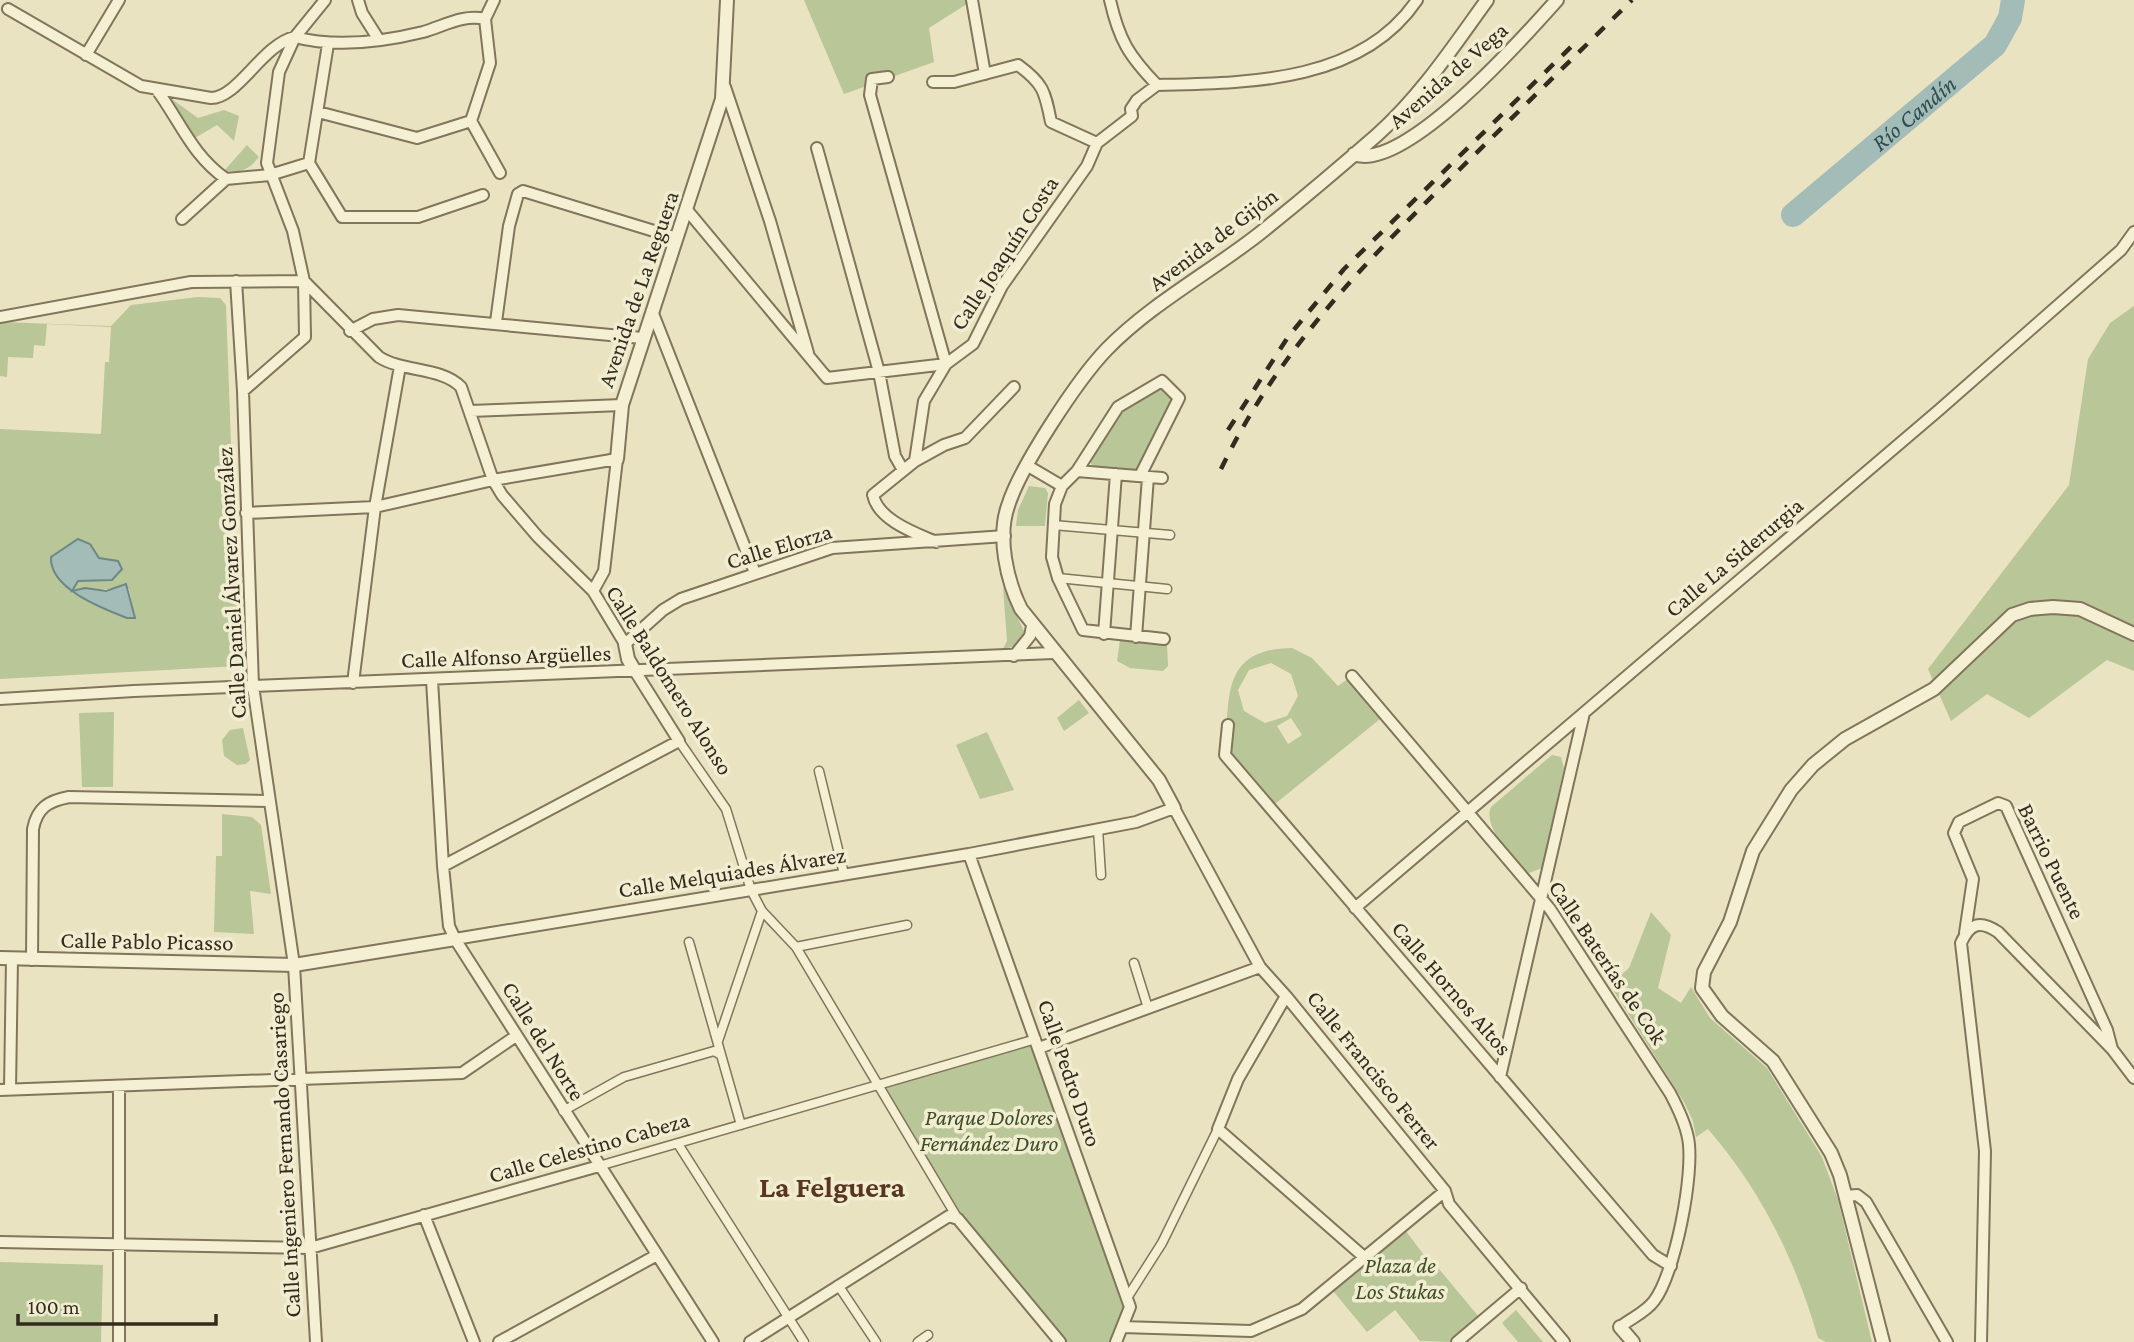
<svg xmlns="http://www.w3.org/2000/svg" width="2134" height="1342" font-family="'Crimson Pro',serif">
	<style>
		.green { fill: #b9c697; fill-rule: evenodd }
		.water { fill: #a4bcb8; stroke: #6c8986; stroke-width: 2 }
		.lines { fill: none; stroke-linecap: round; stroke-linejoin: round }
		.river { stroke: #a4bcb8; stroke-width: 24 }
		.pedestrian-casing { stroke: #81755b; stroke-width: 11 }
		.minor-casing { stroke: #81755b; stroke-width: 14 }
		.tertiary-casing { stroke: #81755b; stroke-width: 16 }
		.pedestrian { stroke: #f5f0d4; stroke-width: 8 }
		.minor { stroke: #f5f0d4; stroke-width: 10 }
		.tertiary { stroke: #f5f0d4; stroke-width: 12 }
		.rail { stroke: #322b1e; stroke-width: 4.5; stroke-dasharray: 12 12; stroke-linecap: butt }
		.labels { text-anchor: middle; stroke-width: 7; stroke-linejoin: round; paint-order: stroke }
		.street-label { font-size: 23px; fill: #322b1e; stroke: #f1edd1 }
		.park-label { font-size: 23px; font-style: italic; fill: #3d4c26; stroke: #f1edd1 }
		.water-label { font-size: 24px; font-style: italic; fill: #2e4d50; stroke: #f1edd1 }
		.district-label { font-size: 30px; font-weight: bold; fill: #5a3621; stroke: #f1edd1 }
	</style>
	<rect width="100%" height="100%" fill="#e9e3c2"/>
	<!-- green -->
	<path class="green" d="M 804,0 L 970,0 L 970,2 L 929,28 L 934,62 L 844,94 Z
		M 169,97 L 198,118 L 224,110 L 239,116 L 234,141 L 217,125 L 193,139 Z
		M 247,145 L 259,157 C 247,171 242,172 224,171 Z
		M 198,297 L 220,298 L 226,305 L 239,666 L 0,679 L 0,429 L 101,434 L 105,362 L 109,362 L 111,327 L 47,324 L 45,346 L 34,345 L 33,358 L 8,357 L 7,377 L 0,376 L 0,322 L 111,326 L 131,305 ZM 81,539 L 87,542 L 99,558 L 118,561 L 122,567 C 113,585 93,580 78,581 L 72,591 C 91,593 111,586 129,589 L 134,614 L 133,619 L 72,593 C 65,577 50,578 51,557 Z
		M 2134,306 L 2134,671 L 2107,660 L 2029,718 L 1987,694 L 1951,721 L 1928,669 L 2069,485 L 2088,359 L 2110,323 Z
		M 1161,385 L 1174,399 L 1138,470 L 1093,466 L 1088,459 L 1120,410 Z
		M 1029,486 L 1045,488 L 1048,493 L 1045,526 L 1016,526 L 1018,510 Z
		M 1003,587 L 1025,633 L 1017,646 L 1003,649 L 1007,641 Z
		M 1120,640 L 1167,643 L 1168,666 L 1163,671 L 1130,668 L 1117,661 Z
		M 1292,648 L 1312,658 L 1338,686 L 1352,676 L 1385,715 L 1270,808 L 1225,755 C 1230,700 1219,649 1292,648 ZM 1271,663 L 1291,674 L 1298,696 L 1287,716 L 1265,723 L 1244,711 L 1238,690 L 1249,670 ZM 1291,718 L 1302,735 L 1288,744 L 1277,726 Z
		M 1079,700 L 1089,713 L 1064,731 L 1057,718 Z
		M 114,712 L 113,787 L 82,787 L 79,713 Z
		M 243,728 L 250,760 L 246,764 L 237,765 L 224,756 L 222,740 L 230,730 Z
		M 987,732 L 1014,790 L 980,799 L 956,745 Z
		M 1552,755 L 1561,757 L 1564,768 L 1542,868 L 1529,873 C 1514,861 1482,826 1491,807 Z
		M 222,814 L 252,817 L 261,825 L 271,894 L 250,891 L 254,934 L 214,932 L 216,856 L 222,856 Z
		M 1651,912 L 1671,935 L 1658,988 L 1681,1003 L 1691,987 L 1710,1018 L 1767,1068 L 1822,1157 L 1838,1200 L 1872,1342 L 1826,1342 L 1818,1338 C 1796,1261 1761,1190 1708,1129 L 1696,1137 L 1693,1121 L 1684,1102 L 1610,985 L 1629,968 Z
		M 1036,1039 L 1130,1307 L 1116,1342 L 1060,1342 L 958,1219 L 878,1085 Z
		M 1402,1226 L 1436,1271 L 1439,1269 L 1479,1317 L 1450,1342 L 1420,1341 L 1395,1310 L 1367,1332 L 1329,1286 Z
		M 0,1262 L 103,1265 L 101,1342 L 0,1342 Z
		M 1516,1310 L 1543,1342 L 1518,1342 L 1502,1323 Z"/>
	<!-- water -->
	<path class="water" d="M 78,539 L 90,544 L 99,558 L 118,561 L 122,569 L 112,580 L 78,581 L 72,591 L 85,588 L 106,591 L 126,584 L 135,618 L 127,618 C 101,608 49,588 51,557 Z"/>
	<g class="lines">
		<!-- river -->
		<path class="river" id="s1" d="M 1793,215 L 1995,45 L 2010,18 L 2013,0"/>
		<!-- pedestrian casing -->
		<g class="pedestrian-casing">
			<path id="pedestrian" d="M 1053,525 L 1170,535
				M 1058,578 L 1167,589
				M 679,741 L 726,809 L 751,890 L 762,911 L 796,947 L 958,1219
				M 819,771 L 844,874
				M 1098,829 L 1101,875
				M 689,942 L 741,1125
				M 796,947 L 907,925
				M 1134,963 L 1148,1008
				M 718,1041 L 762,911
				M 563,1111 L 624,1077 L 714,1051 L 721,1055
				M 678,1144 L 804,1342
				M 599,1166 L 1036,1039
				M 838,1285 L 876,1342
				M 1127,1298 L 1162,1243 L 1218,1129
				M 918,1342 L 928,1335"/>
		</g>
		<!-- minor casing -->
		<g class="minor-casing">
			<path id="minor" d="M 358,0 L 362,13 L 379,40
				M 972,0 L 985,74
				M 1110,0 C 1119,40 1129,56 1157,85
				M 8,9 L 141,86 L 211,98 C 238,98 263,44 295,37
				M 485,19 L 494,0
				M 295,37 C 336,48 382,42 423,32 C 444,26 463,14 485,19
				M 86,55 L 119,0
				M 888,77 L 872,79 L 870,95 L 946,364
				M 933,82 L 954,82 L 1018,65 C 1044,84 1045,92 1051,122 L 1097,143
				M 1157,85 C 1248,83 1361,83 1417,0
				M 725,87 L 770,221 L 808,353
				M 157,90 C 181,123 192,155 226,179
				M 318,112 L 417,138 L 471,121 L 490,63 L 485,19
				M 471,121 L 500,173
				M 817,148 L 879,372 L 895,456 L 903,470
				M 309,163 L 342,217 L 418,217 L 483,195
				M 309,163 L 328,44
				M 687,210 L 827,378 L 946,364
				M 182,219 L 226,179 L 270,175 L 309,163
				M 236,281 L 243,391 L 253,686 L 294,965 L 316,1342
				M 304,281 L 379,357 C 402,372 442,367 461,387 L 493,480 L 502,495 L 538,537 L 593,591 L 625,644 L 663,610 L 681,599 L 832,548 L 1005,536
				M 652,311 L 755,573
				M 0,317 L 191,282 L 304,281
				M 496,322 L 509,226 L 518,194 L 523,191 L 677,238
				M 350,331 L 373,319 L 398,315 L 642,338
				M 243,391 L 305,337 L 304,281 L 293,231 L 267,163 L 279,72 L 295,37 L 325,0
				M 470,411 L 622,405
				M 915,461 L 924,401 L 946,364 L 973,344 L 1002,286 L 1087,166 L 1097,143 L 1132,116 L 1131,109 L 1137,100 L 1157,85
				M 1028,466 L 1062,486
				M 1077,471 L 1162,478
				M 1140,476 L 1179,398 L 1162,381 L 1118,407 L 1077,471 L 1062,486 L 1055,504 L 1052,557 L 1058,578 L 1083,630 L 1164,639
				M 246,513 L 375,507 L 493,480 L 617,459 L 604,571 L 593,591
				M 936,542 C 915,533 878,520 873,495 L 915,461 L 944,445 L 965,438 L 1014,387
				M 1104,634 L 1116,474
				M 1136,637 L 1148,477
				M 1014,656 L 1030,636 L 1032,626
				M 1352,676 L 1550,909 L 1670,1093 C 1678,1108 1685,1122 1688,1138 C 1695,1172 1675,1274 1654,1301 C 1645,1313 1631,1318 1620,1327
				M 432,680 L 443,866 L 449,926 L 455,939 L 713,1342
				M 353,683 L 375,507 L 400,366
				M 0,699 L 134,691 L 1054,653
				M 1228,725 L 1225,755 L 1653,1255 L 1671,1266
				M 969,854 L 1130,1307 L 1116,1342
				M 443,866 L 679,741 L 635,671
				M 1355,908 L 1939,410 L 2121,250 L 2134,232
				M 1965,933 L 1973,879 L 1954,833 L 1959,822 L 1998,803 L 2006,806 L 2107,1030 L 2112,1049
				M 455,939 L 969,854 L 1136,822 L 1174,808 L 1260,967 L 1286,996 L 1445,1191 L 1449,1204 L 1564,1342
				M 32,960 L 33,829 C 37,808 48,801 69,797 L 270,801
				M 1286,996 L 1238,1079 L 1218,1129 L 1364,1257
				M 1039,1048 L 1260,967
				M 1500,1077 L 1584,713
				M 119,1086 L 119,1342
				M 0,1090 L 462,1073 L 516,1036
				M 10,1090 L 12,959
				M 1846,1196 L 1857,1195 L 1866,1202 L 1947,1342
				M 424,1215 L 474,1342
				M 0,1242 L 310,1248 L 599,1166
				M 1122,1327 L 1251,1331 L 1302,1309 L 1445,1191
				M 499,1342 L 657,1255
				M 750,1342 L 949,1216 L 958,1219 L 1060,1342
				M 1457,1342 L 1521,1288
				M 1981,1342 L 1985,1151 L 1961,943 C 1970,923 1980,920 1998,932 L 2112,1049 L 2134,1078"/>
		</g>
		<!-- tertiary casing -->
		<g class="tertiary-casing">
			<path id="tertiary" d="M 1354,154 C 1403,174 1525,36 1557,0
				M 617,459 L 622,405 L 722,99 L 727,0
				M 625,644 L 628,659 L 635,671
				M 1174,808 L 1159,780 L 1021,609 C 1007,581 997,537 1008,506 C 1020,467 1078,379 1107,349 C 1151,304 1209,273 1259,234 C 1299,202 1338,169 1377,135 C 1420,97 1453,47 1487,0
				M 0,958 L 294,965 L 455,939
				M 1620,1327 L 1633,1342
				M 1883,1342 L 1840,1175 L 1831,1153 L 1773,1061 L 1722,1016 L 1702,988 L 1704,972 L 1730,922 L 1753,851 L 1791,790 L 1813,765 L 1845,739 L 1934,689 L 2012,615 L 2030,609 L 2053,607 L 2080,609 L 2134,634"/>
		</g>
		<!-- pedestrian -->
		<use href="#pedestrian" class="pedestrian"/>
		<!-- minor -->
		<use href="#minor" class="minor"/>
		<!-- tertiary -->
		<use href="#tertiary" class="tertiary"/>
		<!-- rail -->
		<path class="rail" d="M 1228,430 L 1288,337 L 1344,269 L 1577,41
			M 1221,469 C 1278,350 1368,259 1461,168 C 1518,112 1575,56 1632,0"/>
	</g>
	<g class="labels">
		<!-- street labels -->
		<g class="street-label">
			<text transform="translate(1448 75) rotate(-41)" y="8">Avenida de Vega</text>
			<text transform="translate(1213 239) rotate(-37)" y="8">Avenida de Gijón</text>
			<text transform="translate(1004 253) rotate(-57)" y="8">Calle Joaquín Costa</text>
			<text transform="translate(638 289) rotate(-71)" y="8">Avenida de La Reguera</text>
			<text transform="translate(779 546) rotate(-17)" y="8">Calle Elorza</text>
			<text transform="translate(1734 557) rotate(-40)" y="8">Calle La Siderurgia</text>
			<text transform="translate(231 583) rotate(-93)" y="8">Calle Daniel Álvarez González</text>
			<text transform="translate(506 656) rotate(-2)" y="8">Calle Alfonso Argüelles</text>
			<text transform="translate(670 680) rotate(58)" y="8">Calle Baldomero Alonso</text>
			<text transform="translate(2052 861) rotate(64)" y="8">Barrio Puente</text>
			<text transform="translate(732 872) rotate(-9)" y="8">Calle Melquiades Álvarez</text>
			<text transform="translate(147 941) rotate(1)" y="8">Calle Pablo Picasso</text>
			<text transform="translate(1608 962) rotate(56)" y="8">Calle Baterías de Cok</text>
			<text transform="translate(1452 988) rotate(49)" y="8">Calle Hornos Altos</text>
			<text transform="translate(544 1041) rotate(58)" y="8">Calle del Norte</text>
			<text transform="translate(1374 1070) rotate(51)" y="8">Calle Francisco Ferrer</text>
			<text transform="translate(1070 1073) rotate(71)" y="8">Calle Pedro Duro</text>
			<text transform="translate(589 1147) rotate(-16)" y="8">Calle Celestino Cabeza</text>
			<text transform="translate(284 1155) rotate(-93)" y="8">Calle Ingeniero Fernando Casariego</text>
		</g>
		<!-- park labels -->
		<g class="park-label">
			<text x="989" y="1125">Parque Dolores<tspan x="989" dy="26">Fernández Duro</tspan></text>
			<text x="1400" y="1273">Plaza de<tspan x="1400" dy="26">Los Stukas</tspan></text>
		</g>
		<!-- water labels -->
		<g class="water-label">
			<text dy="8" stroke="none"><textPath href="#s1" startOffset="158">Río Candín</textPath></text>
		</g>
		<!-- district labels -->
		<g class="district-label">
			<text x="832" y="1197">La Felguera</text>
		</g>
	</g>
	<!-- scale -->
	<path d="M18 1314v10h198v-10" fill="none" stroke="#322b1e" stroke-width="3.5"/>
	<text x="28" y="1314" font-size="21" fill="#322b1e" stroke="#f1edd1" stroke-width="5" paint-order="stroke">100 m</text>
</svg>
